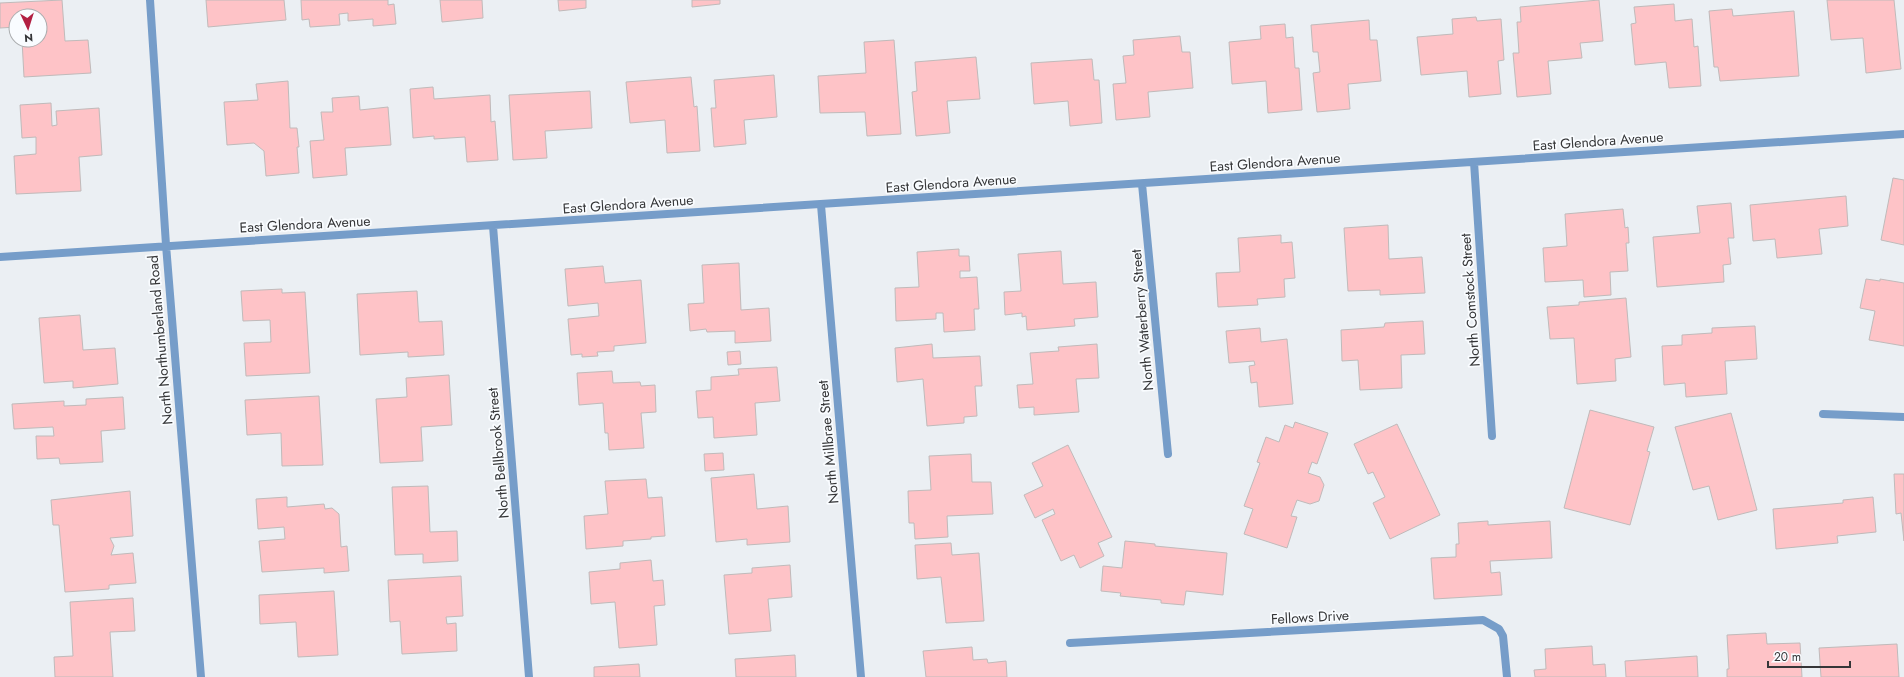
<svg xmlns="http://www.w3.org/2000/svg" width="1904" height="677" font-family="Jost,sans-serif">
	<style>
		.building { fill: #fec3c7; stroke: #c0baba }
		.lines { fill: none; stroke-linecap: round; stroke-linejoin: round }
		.minor { stroke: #769dc9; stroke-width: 8 }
		.labels { text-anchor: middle; stroke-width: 3.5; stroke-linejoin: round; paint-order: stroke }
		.street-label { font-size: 14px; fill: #353638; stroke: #f9fcff }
	</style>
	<rect width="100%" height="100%" fill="#ebeff3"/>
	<!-- building -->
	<path class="building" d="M 62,0 L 65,41 L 88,40 L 91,73 L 24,77 L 22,40 L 40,40 L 40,16 L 16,16 L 16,27 L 0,28 L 0,3 Z
		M 206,0 L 284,0 L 286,20 L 208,27 Z
		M 301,0 L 388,0 L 388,5 L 394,4 L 396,24 L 373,26 L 373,19 L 348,21 L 348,13 L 339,14 L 340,25 L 310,27 L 309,19 L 302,20 Z
		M 440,0 L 482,0 L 483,18 L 442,22 Z
		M 558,0 L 586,0 L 586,8 L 559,11 Z
		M 692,0 L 720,0 L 720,4 L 692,7 Z
		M 1599,0 L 1603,41 L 1580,43 L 1582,58 L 1548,61 L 1551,94 L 1517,97 L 1513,53 L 1519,53 L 1517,22 L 1521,22 L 1520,7 Z
		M 1827,0 L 1894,0 L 1901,69 L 1866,73 L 1863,38 L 1831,40 Z
		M 1674,4 L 1675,21 L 1692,19 L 1694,47 L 1698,46 L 1701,86 L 1669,88 L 1666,62 L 1635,65 L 1631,24 L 1636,23 L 1634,7 Z
		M 1732,9 L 1733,16 L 1794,11 L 1799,76 L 1720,81 L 1718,67 L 1714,67 L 1709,11 Z
		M 1476,17 L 1477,21 L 1501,19 L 1504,60 L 1498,61 L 1501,94 L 1469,97 L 1467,71 L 1421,75 L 1417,37 L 1453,34 L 1452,19 Z
		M 1369,20 L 1370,40 L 1377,40 L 1381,81 L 1348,84 L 1350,109 L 1317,112 L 1313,73 L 1320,72 L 1318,52 L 1313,52 L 1311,25 Z
		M 1285,24 L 1286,38 L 1293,37 L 1295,68 L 1299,68 L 1302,110 L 1268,113 L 1266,81 L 1232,84 L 1229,42 L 1261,39 L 1260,26 Z
		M 1180,36 L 1182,52 L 1190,52 L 1193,88 L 1148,92 L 1150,117 L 1116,120 L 1113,84 L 1126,83 L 1123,56 L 1134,55 L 1133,40 Z
		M 894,40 L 901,134 L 867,136 L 865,112 L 820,113 L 818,76 L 866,73 L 864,42 Z
		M 976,57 L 980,99 L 947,101 L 950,133 L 916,136 L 912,92 L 917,91 L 915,62 Z
		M 1092,59 L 1094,80 L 1099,80 L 1102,123 L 1070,126 L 1068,101 L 1034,104 L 1031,63 Z
		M 774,75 L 777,117 L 744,120 L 746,144 L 714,147 L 711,108 L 716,108 L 714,80 Z
		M 691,77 L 694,107 L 697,106 L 700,151 L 667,153 L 665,120 L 630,123 L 626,82 Z
		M 288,81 L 290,128 L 297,128 L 299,147 L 297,147 L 299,173 L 266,176 L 264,151 L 254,143 L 227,145 L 224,102 L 258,100 L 256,84 Z
		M 433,87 L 434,99 L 490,95 L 491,122 L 495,121 L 498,160 L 467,162 L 465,137 L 434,139 L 434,136 L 413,138 L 410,89 Z
		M 590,91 L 592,128 L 545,131 L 547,158 L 513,160 L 509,95 Z
		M 359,96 L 360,110 L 388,107 L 391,145 L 345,148 L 347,175 L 313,178 L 310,141 L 324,140 L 321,112 L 333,112 L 332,98 Z
		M 51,103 L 52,126 L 57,125 L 56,111 L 99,108 L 102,155 L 79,157 L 81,191 L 16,194 L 14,156 L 36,154 L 36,137 L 22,138 L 20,105 Z
		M 1893,178 L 1904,180 L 1904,245 L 1881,240 Z
		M 1846,196 L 1848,226 L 1819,229 L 1822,254 L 1777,258 L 1775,239 L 1753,241 L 1750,205 Z
		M 1731,203 L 1734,238 L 1728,238 L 1731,264 L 1723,265 L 1724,282 L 1657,287 L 1653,237 L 1700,233 L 1697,206 Z
		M 1623,209 L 1625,228 L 1628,227 L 1629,243 L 1626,243 L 1628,271 L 1610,272 L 1611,295 L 1584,297 L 1583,280 L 1545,282 L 1543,248 L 1567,246 L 1565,214 Z
		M 1388,225 L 1389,259 L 1422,257 L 1425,293 L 1380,295 L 1380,290 L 1348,291 L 1344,228 Z
		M 1281,235 L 1281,243 L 1292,242 L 1295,278 L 1284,279 L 1285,297 L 1257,299 L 1258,305 L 1218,307 L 1216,273 L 1240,272 L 1238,238 Z
		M 959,249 L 959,256 L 969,256 L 970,271 L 960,271 L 960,278 L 977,277 L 979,309 L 974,309 L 975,330 L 944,332 L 943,313 L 936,313 L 936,319 L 896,321 L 895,288 L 919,287 L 917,252 Z
		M 1061,251 L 1063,284 L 1096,282 L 1098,317 L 1074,319 L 1075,326 L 1027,330 L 1026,316 L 1022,317 L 1022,313 L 1005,315 L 1004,292 L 1021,291 L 1018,254 Z
		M 739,263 L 741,310 L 769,308 L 771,341 L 735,343 L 735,331 L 707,332 L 706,329 L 690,331 L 688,304 L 704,303 L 702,265 Z
		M 603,266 L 605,283 L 641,280 L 646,343 L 614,346 L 614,351 L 597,352 L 598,356 L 582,357 L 582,354 L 571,355 L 568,319 L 599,316 L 598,303 L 568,306 L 565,269 Z
		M 1866,279 L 1880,281 L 1880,279 L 1904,283 L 1904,346 L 1869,340 L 1875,311 L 1860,308 Z
		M 282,289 L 282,293 L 305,292 L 310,373 L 246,376 L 244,343 L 271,342 L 270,320 L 243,321 L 241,291 Z
		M 417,291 L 419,322 L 442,321 L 444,355 L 408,357 L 408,352 L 360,355 L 357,294 Z
		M 1626,298 L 1631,357 L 1615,359 L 1616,381 L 1577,384 L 1574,338 L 1550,339 L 1547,307 L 1579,305 L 1579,302 Z
		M 80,315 L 83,350 L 115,348 L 118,384 L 73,388 L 73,381 L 44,383 L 39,318 Z
		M 1423,321 L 1425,354 L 1401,355 L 1402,388 L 1360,390 L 1358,360 L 1342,361 L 1341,330 L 1384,327 L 1385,323 Z
		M 1755,326 L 1757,359 L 1725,361 L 1727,394 L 1686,397 L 1685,383 L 1664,385 L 1662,346 L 1682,345 L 1682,335 L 1712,333 L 1712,328 Z
		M 1260,328 L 1261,342 L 1287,339 L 1293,404 L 1259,407 L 1257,382 L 1251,383 L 1249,366 L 1255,365 L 1254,361 L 1229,363 L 1226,331 Z
		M 932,344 L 933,358 L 980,356 L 982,386 L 975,386 L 977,416 L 964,417 L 964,423 L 927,426 L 923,379 L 897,382 L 895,348 Z
		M 1097,344 L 1099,378 L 1076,379 L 1079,412 L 1034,415 L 1034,407 L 1019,408 L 1017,385 L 1033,384 L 1030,353 L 1059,351 L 1058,347 Z
		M 740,351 L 741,364 L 728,365 L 727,352 Z
		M 777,367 L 780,401 L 755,403 L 757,435 L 714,438 L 713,417 L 698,418 L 696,391 L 711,390 L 711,377 L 739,375 L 738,369 Z
		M 612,371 L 613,383 L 640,382 L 641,386 L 655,385 L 656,412 L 641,413 L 644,448 L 609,450 L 608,433 L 605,433 L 603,403 L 579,405 L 577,373 Z
		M 449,375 L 452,425 L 421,427 L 423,461 L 380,463 L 376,399 L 407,397 L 406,378 Z
		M 319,396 L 323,465 L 282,466 L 281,433 L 247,435 L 245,400 Z
		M 123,397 L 125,429 L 101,431 L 103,462 L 60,464 L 59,458 L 37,459 L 36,436 L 54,436 L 53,427 L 14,429 L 12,404 L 64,401 L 64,406 L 86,405 L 86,399 Z
		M 1590,410 L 1654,427 L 1647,451 L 1650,452 L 1630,525 L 1564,508 Z
		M 1731,413 L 1757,510 L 1718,520 L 1709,486 L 1693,490 L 1675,427 Z
		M 1295,422 L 1328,433 L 1317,464 L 1312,462 L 1308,473 L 1320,477 L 1324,485 L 1319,501 L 1310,504 L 1297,500 L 1291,516 L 1297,517 L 1287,548 L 1244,534 L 1253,509 L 1244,506 L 1260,463 L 1257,462 L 1266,437 L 1279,442 L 1285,425 L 1293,428 Z
		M 1397,424 L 1440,515 L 1390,539 L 1373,503 L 1385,497 L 1373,472 L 1368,474 L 1354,444 Z
		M 1068,445 L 1112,537 L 1098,543 L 1104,556 L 1080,568 L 1074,555 L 1061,561 L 1042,520 L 1055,514 L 1053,509 L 1035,518 L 1024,495 L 1043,486 L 1032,463 Z
		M 723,453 L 724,470 L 705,471 L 704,454 Z
		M 971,454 L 972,482 L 991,482 L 993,514 L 947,516 L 948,537 L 915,539 L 914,523 L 909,523 L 908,491 L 931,490 L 929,456 Z
		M 754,474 L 757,509 L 788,506 L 790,542 L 747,545 L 747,539 L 716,542 L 711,478 Z
		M 1894,474 L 1904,474 L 1904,541 L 1901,513 L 1896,514 Z
		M 646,479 L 648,498 L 662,497 L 665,536 L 651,537 L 651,539 L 623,541 L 623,546 L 586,549 L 584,516 L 608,514 L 605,481 Z
		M 428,486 L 430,532 L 457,531 L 458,561 L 423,563 L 423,554 L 395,555 L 392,487 Z
		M 130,491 L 133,536 L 110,538 L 114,546 L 111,555 L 133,553 L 136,583 L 109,585 L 109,589 L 65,592 L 59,525 L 53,525 L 51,500 Z
		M 287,497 L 287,507 L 324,504 L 325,509 L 332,508 L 339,514 L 341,547 L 347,546 L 349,571 L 324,573 L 324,568 L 262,572 L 259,541 L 285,539 L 284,527 L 258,529 L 256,499 Z
		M 1873,497 L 1876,532 L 1837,536 L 1838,543 L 1776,549 L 1773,509 L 1843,503 L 1843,500 Z
		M 1488,521 L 1488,525 L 1550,521 L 1552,558 L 1490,561 L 1491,573 L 1500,572 L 1502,595 L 1434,599 L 1431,558 L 1456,557 L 1456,544 L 1459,544 L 1458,523 Z
		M 1125,541 L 1155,544 L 1155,546 L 1227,553 L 1223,595 L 1186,591 L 1184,605 L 1161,603 L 1161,600 L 1120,596 L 1121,593 L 1101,591 L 1103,566 L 1122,568 Z
		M 951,543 L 952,555 L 979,553 L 984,621 L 946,623 L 941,577 L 917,579 L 915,545 Z
		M 651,560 L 653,581 L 663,580 L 665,605 L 654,606 L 657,645 L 619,648 L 615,602 L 591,604 L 589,572 L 620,569 L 620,563 Z
		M 790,565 L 792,597 L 768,599 L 771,631 L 729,634 L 724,575 L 752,573 L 752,568 Z
		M 461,576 L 463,616 L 446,617 L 447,624 L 456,623 L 457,651 L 402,654 L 400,621 L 390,622 L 388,580 Z
		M 334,591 L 338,655 L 298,657 L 296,622 L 260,624 L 259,595 Z
		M 133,598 L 135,631 L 110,632 L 113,677 L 55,677 L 54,657 L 73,656 L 70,602 Z
		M 1766,633 L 1767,644 L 1800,643 L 1802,677 L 1727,677 L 1727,669 L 1729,669 L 1727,635 Z
		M 1897,644 L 1899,677 L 1821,677 L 1819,648 Z
		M 1592,646 L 1593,665 L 1605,664 L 1606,677 L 1535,677 L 1534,670 L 1546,669 L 1545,649 Z
		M 972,647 L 973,660 L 987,659 L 988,663 L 1006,661 L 1007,677 L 926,677 L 923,651 Z
		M 795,655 L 796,677 L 736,677 L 735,659 Z
		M 1697,656 L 1698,677 L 1626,677 L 1625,661 Z
		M 639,664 L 640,677 L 594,677 L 594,667 Z"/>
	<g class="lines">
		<!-- minor -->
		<path class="minor" d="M 150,0 L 166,245 L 201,677
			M 1474,162 L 1492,436
			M 1142,184 L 1168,454
			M 821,205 L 861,677
			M 493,226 L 529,677
			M 0,257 L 1904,134
			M 1823,414 L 1904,417
			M 1070,643 L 1483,620 L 1499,629 L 1503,636 L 1507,677"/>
	</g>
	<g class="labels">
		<!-- street labels -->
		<g class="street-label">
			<text transform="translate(1598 141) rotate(-4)" y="5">East Glendora Avenue</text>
			<text transform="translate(1275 162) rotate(-4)" y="5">East Glendora Avenue</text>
			<text transform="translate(951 183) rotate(-4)" y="5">East Glendora Avenue</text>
			<text transform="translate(628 204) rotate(-4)" y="5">East Glendora Avenue</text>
			<text transform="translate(305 224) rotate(-3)" y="5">East Glendora Avenue</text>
			<text transform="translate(1470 300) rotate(-94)" y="5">North Comstock Street</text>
			<text transform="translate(1142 320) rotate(-95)" y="5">North Waterberry Street</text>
			<text transform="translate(160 340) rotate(-95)" y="5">North Northumberland Road</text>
			<text transform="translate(828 442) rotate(-95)" y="5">North Millbrae Street</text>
			<text transform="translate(498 453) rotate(-95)" y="5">North Bellbrook Street</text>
			<text transform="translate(1310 617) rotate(-3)" y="5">Fellows Drive</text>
		</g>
	</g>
	<!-- north arrow -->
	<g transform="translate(28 28) rotate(176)"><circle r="19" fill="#f9fcff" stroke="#abadaf"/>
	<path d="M0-3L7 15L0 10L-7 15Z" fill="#b21f42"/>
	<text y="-6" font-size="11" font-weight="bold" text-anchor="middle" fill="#353638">N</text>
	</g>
	<!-- scale -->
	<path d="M1768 661v6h82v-6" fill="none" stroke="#353638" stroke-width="2"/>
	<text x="1774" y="661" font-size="12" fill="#353638" stroke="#f9fcff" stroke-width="3" paint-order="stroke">20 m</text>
</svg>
